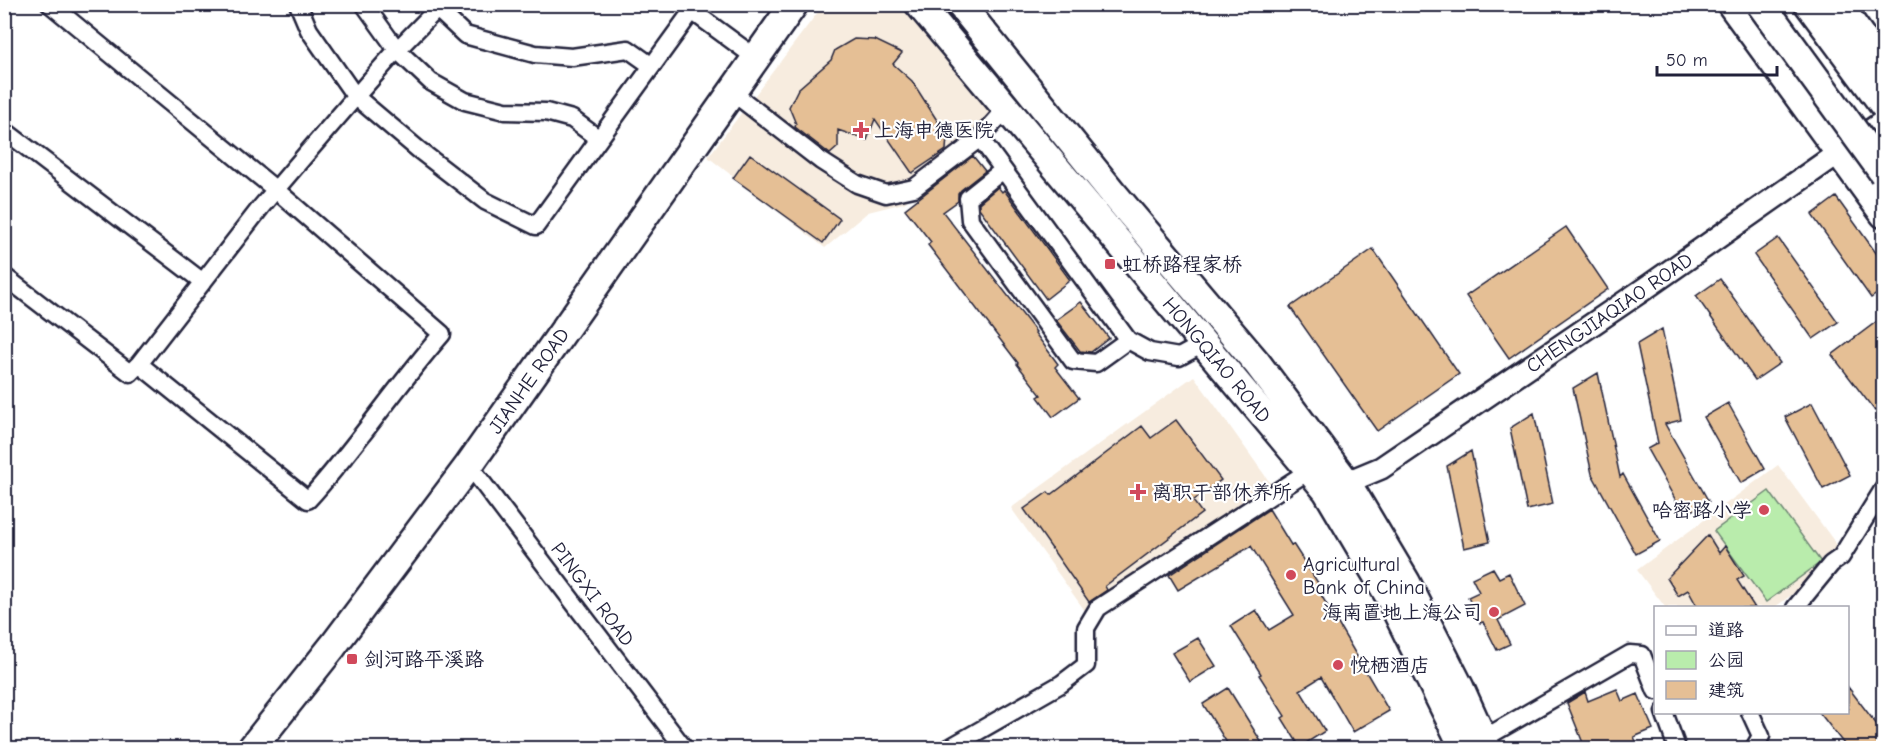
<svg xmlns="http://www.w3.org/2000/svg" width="1888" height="753" font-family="'Comic Neue','LXGW WenKai TC',sans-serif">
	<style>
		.built { fill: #f7ecdf }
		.green { fill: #b9ecac; stroke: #6e8774; stroke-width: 1.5 }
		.building { fill: #e5bf95; stroke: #22223b; stroke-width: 1.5 }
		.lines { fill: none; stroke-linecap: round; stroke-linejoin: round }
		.minor-casing { stroke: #22223b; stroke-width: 21 }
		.tertiary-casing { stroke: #22223b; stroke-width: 26 }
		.primary-casing { stroke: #22223b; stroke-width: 32 }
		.trunk-casing { stroke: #22223b; stroke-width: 33 }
		.minor { stroke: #fff; stroke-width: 16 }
		.tertiary { stroke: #fff; stroke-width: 21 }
		.primary { stroke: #fff; stroke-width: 27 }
		.trunk { stroke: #fff; stroke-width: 28 }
		.trunk-bridge-casing { stroke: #22223b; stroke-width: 33; stroke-linecap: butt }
		.trunk-bridge { stroke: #fff; stroke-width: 28 }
		.poi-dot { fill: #d1495b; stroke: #fff; stroke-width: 2 }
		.labels { text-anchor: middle; stroke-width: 4.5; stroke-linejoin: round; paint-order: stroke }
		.poi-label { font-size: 20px; fill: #22223b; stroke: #fff; text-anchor: start }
		.street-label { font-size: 20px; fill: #22223b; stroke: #fff }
	</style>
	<rect width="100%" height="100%" fill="#fff"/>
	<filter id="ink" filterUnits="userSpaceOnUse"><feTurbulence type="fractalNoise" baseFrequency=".0167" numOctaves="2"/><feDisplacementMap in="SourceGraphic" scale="12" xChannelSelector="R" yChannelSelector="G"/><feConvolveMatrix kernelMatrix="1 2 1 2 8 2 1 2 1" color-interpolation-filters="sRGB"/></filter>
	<g filter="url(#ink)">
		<!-- built -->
		<path class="built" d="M 834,5 L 899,5 L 1001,122 L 988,138 L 904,203 L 868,212 L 825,248 L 708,157 L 818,12 Z
			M 1194,376 L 1271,484 L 1088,615 L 1011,508 Z
			M 1778,465 L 1845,556 L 1775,607 L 1665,607 L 1637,570 Z"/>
		<!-- green -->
		<path class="green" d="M 1769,491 L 1821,562 L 1766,602 L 1714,531 Z"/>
		<!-- building -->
		<path class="building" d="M 854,39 L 875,40 L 902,53 L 893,64 L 912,81 L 947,136 L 946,150 L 912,173 L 875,119 L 867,140 L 838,130 L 838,147 L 830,154 L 795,127 L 796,124 L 789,107 L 798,89 L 831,60 L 835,50 Z
			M 750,154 L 840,219 L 823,243 L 733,178 Z
			M 973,156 L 985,171 L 961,190 L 958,194 L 958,201 L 943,212 L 1036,332 L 1035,333 L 1058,364 L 1055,367 L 1079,398 L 1053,417 L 1038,397 L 1041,395 L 1017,364 L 1018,363 L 928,245 L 931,242 L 905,209 Z
			M 998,187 L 1002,192 L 1004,190 L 1070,280 L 1046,299 L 979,208 L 979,203 Z
			M 1836,197 L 1884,264 L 1884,289 L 1871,298 L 1812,215 Z
			M 1566,227 L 1608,289 L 1509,358 L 1466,296 Z
			M 1778,238 L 1838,322 L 1813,339 L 1754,255 Z
			M 1373,249 L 1459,374 L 1377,431 L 1290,307 Z
			M 1720,279 L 1780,363 L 1755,380 L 1696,296 Z
			M 1081,302 L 1109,338 L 1091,352 L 1080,351 L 1056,320 Z
			M 1884,316 L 1884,405 L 1875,411 L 1832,355 Z
			M 1662,329 L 1681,420 L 1665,424 L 1709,502 L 1684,515 L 1647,449 L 1658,443 L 1637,344 Z
			M 1598,373 L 1620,477 L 1623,474 L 1660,541 L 1636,554 L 1592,474 L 1573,388 Z
			M 1728,403 L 1765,469 L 1741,483 L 1704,417 Z
			M 1812,403 L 1850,475 L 1823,489 L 1785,417 Z
			M 1534,413 L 1553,504 L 1527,510 L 1510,428 Z
			M 1176,420 L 1221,480 L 1193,501 L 1202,513 L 1105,586 L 1107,590 L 1089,602 L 1024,509 L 1048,492 L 1051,495 L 1142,426 L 1151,438 Z
			M 1471,451 L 1490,542 L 1464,548 L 1447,466 Z
			M 1269,509 L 1291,545 L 1293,544 L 1320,586 L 1317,588 L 1389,711 L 1353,732 L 1321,677 L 1300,690 L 1325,731 L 1300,747 L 1282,718 L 1285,716 L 1259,675 L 1261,674 L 1231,626 L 1256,610 L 1269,630 L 1294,615 L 1251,546 L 1178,590 L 1169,575 Z
			M 1708,535 L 1719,553 L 1725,546 L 1744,576 L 1737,580 L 1755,608 L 1698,608 L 1688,590 L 1678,596 L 1667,578 Z
			M 1493,568 L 1499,578 L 1509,573 L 1525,606 L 1498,620 L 1510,644 L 1497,650 L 1483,622 L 1480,623 L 1468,597 L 1479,592 L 1472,578 Z
			M 1198,638 L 1216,666 L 1190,682 L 1172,653 Z
			M 1848,687 L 1884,734 L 1884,748 L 1847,748 L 1819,712 L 1848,712 Z
			M 1228,688 L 1246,717 L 1265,748 L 1230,748 L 1203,704 Z
			M 1617,689 L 1622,701 L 1638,694 L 1653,729 L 1634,737 L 1639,748 L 1585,748 L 1567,703 L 1585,692 L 1588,701 Z"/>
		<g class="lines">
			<!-- minor casing -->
			<g class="minor-casing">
				<path id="minor" d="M 50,4 L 276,190 L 442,334 C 395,388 356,447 308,500 L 139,364 L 261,207 C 306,154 351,101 397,50 L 364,4
					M 298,4 L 309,30 L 355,96 L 419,150 L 485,201 L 536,226 L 692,11 L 756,58
					M 432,4 L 465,35 L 535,54 L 572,57 L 628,49 L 652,66
					M 442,4 L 397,50 L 431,82 L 465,101 L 505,111 L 546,112 L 572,119 L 599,139
					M 732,92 L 821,161 L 857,184 L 886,194 L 914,188 L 980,138 L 1006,109
					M 4,130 L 203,282
					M 980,138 L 1128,340 L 1150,352 L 1179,357 L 1203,344
					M 1003,170 L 968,198 L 970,220 L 1073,361 L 1096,363 L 1128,340
					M 4,276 L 130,373 L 139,364
					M 469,465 L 684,748
					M 1795,608 L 1831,564 L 1841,557 L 1884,488
					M 1664,712 L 1677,748
					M 1750,712 L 1761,736 L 1754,748
					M 1483,739 L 1630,654 L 1642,655 L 1656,691
					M 949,748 L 1061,684 L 1086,665 L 1086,628 L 1098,608 L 1310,470"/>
			</g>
			<!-- tertiary casing -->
			<g class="tertiary-casing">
				<g id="tertiary">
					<path id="s1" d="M 1333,488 L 1381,468 L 1650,285 L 1884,121"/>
				</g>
			</g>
			<!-- primary casing -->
			<g class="primary-casing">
				<g id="primary">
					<path id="s2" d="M 919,4 L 1327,491 L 1388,594 L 1464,748"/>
					<path d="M 960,4 L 1112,192 L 1257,363 L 1347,483 L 1406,582 L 1460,688 L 1487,748"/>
					<path d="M 1731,4 L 1884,214"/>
					<path d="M 1838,4 L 1884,69"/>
					<path id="s3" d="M 252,748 L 333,646 L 469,465 L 794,4"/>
				</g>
			</g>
			<!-- trunk casing -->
			<g class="trunk-casing">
				<path id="trunk" d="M 1809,4 L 1884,105"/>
			</g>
			<!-- minor -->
			<use href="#minor" class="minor"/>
			<!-- tertiary -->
			<use href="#tertiary" class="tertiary"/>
			<!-- primary -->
			<use href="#primary" class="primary"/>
			<!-- trunk -->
			<use href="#trunk" class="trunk"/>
			<!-- trunk-bridge casing -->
			<g class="trunk-bridge-casing">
				<path id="trunk-bridge" d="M 1761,4 L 1884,173"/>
			</g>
			<!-- trunk-bridge -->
			<use href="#trunk-bridge" class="trunk-bridge"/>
		</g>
	</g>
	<!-- markers -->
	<g class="poi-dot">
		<path d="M858 121h6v6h6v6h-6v6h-6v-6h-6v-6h6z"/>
		<rect x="1104" y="258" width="12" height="12" rx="3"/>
		<path d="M1135 483h6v6h6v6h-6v6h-6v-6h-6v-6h6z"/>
		<circle cx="1764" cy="510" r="6"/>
		<circle cx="1291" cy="575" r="6"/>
		<circle cx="1494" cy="612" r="6"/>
		<rect x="346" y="653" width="12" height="12" rx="3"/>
		<circle cx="1338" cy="665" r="6"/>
	</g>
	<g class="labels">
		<!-- poi labels -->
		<g class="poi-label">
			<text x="874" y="137">上海申德医院</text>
			<text x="1122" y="271">虹桥路程家桥</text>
			<text x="1152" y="499">离职干部休养所</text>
			<text x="1752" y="517" text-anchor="end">哈密路小学</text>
			<text x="1303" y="571">Agricultural<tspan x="1303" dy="23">Bank of China</tspan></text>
			<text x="1482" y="619" text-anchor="end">海南置地上海公司</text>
			<text x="364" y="666">剑河路平溪路</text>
			<text x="1350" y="672">悦栖酒店</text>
		</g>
		<!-- street labels -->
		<g class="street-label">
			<text dy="7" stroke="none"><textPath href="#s1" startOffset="328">CHENGJIAQIAO ROAD</textPath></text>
			<text dy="7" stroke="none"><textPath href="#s2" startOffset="464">HONGQIAO ROAD</textPath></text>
			<text dy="7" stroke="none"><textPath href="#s3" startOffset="460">JIANHE ROAD</textPath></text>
			<text transform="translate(593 594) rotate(53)" y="7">PINGXI ROAD</text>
		</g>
	</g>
	<!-- margin -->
	<rect width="1888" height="753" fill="none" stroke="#fff" stroke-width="24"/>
	<rect x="12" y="12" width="1864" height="729" fill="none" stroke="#22223b" stroke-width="2" filter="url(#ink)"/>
	<!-- legend -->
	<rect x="1654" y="606" width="195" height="108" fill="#ffffff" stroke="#a7a7b1" stroke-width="1.5"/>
	<rect x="1666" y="626" width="30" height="9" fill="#ffffff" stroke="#a7a7b1" stroke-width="1.5"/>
	<text x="1708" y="636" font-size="18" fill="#22223b">道路</text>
	<rect x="1666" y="651" width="30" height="18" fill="#b9ecac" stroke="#a7a7b1" stroke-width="1.5"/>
	<text x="1708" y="666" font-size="18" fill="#22223b">公园</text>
	<rect x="1666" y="681" width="30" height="18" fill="#e5bf95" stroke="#a7a7b1" stroke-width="1.5"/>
	<text x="1708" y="696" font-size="18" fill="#22223b">建筑</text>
	<!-- scale -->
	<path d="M1657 66v9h120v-9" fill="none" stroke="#22223b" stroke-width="3"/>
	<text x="1666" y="66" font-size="18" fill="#22223b" stroke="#ffffff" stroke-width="4.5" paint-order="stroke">50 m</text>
</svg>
